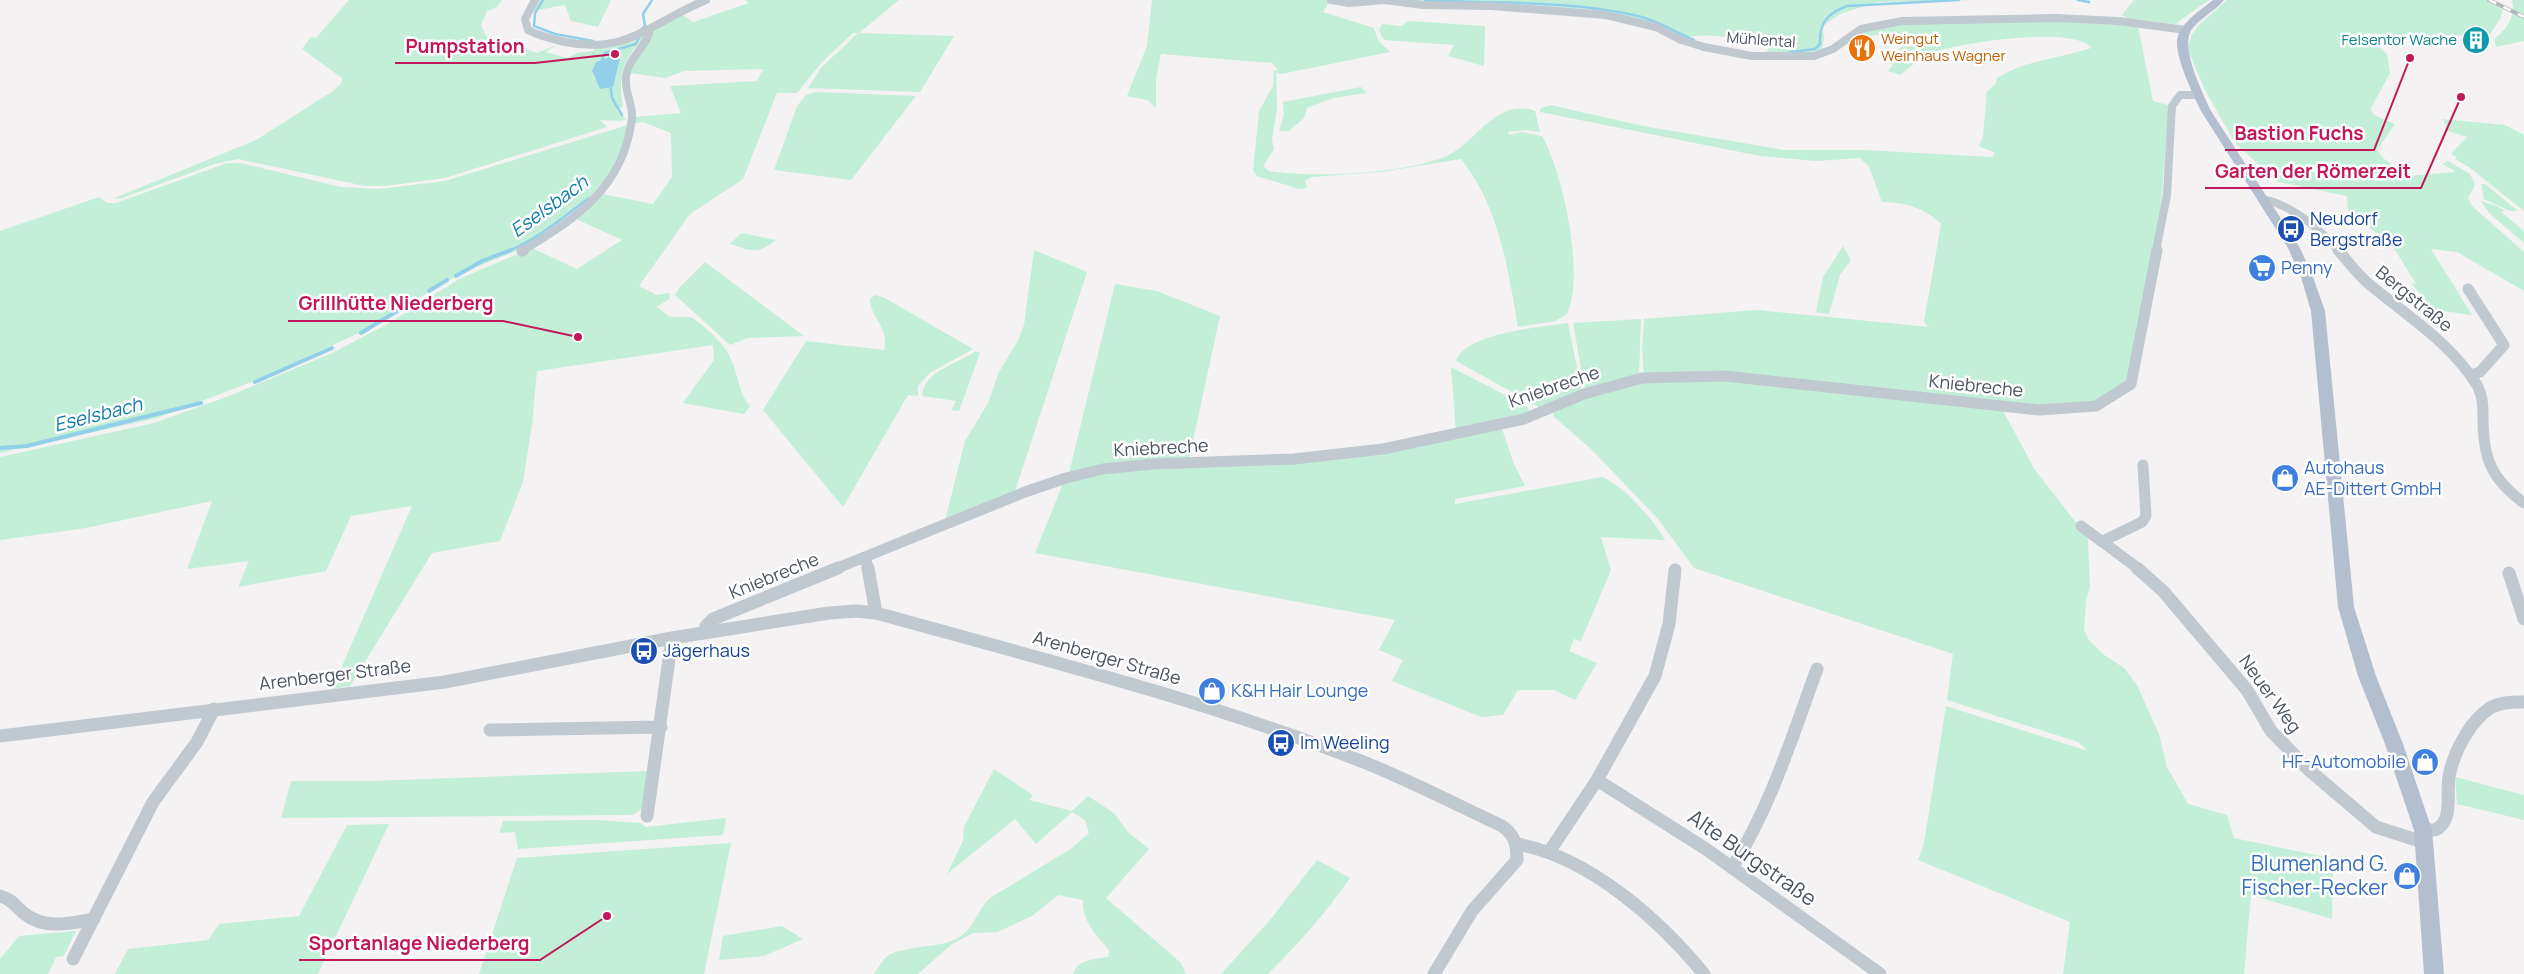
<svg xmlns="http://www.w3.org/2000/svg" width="2524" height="974" font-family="Manrope,sans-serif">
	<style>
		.green { fill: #c3efd8; fill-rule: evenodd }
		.water { fill: #92d0ea }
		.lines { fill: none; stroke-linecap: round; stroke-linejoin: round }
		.stream-far1 { stroke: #92d0ea; stroke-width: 2.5 }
		.stream { stroke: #92d0ea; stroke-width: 4 }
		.minor-far2 { stroke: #c0c8d0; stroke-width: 8 }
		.minor-far1 { stroke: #c0c8d0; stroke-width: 11 }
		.minor { stroke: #c0c8d0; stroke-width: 13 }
		.major { fill: #b3bfcf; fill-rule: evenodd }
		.rail-casing { stroke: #b4b7bc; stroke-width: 4 }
		.rail { stroke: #fff; stroke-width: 2.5; stroke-dasharray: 8; stroke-linecap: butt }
		.labels { text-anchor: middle; stroke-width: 5; stroke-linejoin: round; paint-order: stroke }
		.far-food-label { font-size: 15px; fill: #c56008; stroke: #fff; text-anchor: start }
		.far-street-label { font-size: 15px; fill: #4a535f; stroke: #fff }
		.far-culture-label { font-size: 15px; fill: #0d838f; stroke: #fff; text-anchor: end }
		.transit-label { font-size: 18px; fill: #164399; stroke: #fff; text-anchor: start }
		.shop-label { font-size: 18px; fill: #366cbe; stroke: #fff; text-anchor: start }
		.street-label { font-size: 18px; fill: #4a535f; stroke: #fff }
		.water-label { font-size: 19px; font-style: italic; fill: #117dab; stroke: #fff }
		.near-street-label { font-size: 21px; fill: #4a535f; stroke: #fff }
		.near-shop-label { font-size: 21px; fill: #366cbe; stroke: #fff; text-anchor: end }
		.leader { fill: none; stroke: #c2185b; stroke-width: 2 }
		.callout-dot { fill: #c2185b; stroke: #fff; stroke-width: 2 }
		.callout-label { font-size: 19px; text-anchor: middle; font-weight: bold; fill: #c2185b; stroke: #fff; stroke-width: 5; stroke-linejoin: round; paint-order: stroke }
	</style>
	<rect width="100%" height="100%" fill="#f4f2f2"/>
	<!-- green -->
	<path class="green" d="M 349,0 L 502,0 L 497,7 L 487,11 L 481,25 L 486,36 L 537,53 L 559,44 L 545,52 L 567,58 L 577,53 L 593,51 L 595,48 L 644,35 L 644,38 C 621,61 618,76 623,107 L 616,110 L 626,119 L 621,121 L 600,120 L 607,127 L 445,178 L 386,186 L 365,186 L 238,159 L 215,164 L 122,198 L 112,199 L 256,140 L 333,91 L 341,84 L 342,78 L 302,49 L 311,37 L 316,38 ZM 596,62 L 615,75 L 613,87 L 594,78 L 592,71 Z
		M 538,0 L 611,0 L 598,27 L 571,21 L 565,5 L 532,11 Z
		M 745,0 L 899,0 L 859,33 L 954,36 L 920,92 L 808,88 L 821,68 L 858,33 L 853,33 L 821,63 L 797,93 L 777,93 L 743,179 L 690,214 L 639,286 L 657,295 L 670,293 L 669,299 L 657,307 L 670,317 L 691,317 C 710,330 727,345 734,367 C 739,381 740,395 750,406 L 744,414 L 683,403 L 714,360 L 713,345 L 537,371 L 532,425 L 523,482 L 500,541 L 432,553 L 350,686 L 332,689 L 412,506 L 351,516 L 326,571 L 238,587 L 249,561 L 187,569 L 212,501 L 86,528 L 0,540 L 0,457 L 154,423 L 229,396 L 332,353 L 384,326 L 461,278 L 532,248 L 577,269 L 622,240 L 576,219 L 602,194 L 653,204 L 672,177 L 671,133 L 643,122 L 635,123 L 635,117 L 681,113 L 670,86 L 757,81 L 763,69 L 684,71 L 665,78 L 630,73 L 653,29 L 680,13 L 693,22 L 749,3 Z
		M 1152,0 L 1325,0 L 1329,2 L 1323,12 L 1374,28 L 1378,40 L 1390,52 L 1281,74 L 1276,72 L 1277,109 L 1272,139 L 1274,149 L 1263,166 L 1269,171 C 1315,178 1401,174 1444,157 C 1477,144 1494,97 1535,111 L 1540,132 L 1527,130 L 1508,132 L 1509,135 L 1521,132 L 1542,136 C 1563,172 1585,275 1567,314 L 1555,321 L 1518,327 C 1508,269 1499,206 1461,159 L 1381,172 L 1311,177 L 1305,181 L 1307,188 L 1299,189 L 1257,176 L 1253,170 L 1259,111 L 1273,86 L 1274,71 L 1278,70 L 1272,63 L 1161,54 L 1156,78 L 1156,108 L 1148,100 L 1127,96 L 1147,46 Z
		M 1406,0 L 1973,0 L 1877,2 L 1840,14 L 1821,27 L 1824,36 L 1822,51 L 1765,55 L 1769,47 C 1745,40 1704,30 1681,39 L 1631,18 Z
		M 2134,0 L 2209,0 L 2175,24 L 2129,19 L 2122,15 Z
		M 2227,0 L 2486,0 L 2503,10 L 2500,19 L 2489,36 L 2483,37 L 2478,33 L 2439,38 L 2365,33 L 2387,54 L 2390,73 L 2370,110 L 2376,116 L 2395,124 L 2377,150 L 2383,158 L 2408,176 L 2454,172 L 2455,171 L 2442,164 L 2448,161 L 2470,174 L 2475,185 L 2468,198 L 2472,206 L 2524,252 L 2524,291 L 2457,252 L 2431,249 L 2472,315 L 2434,310 L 2411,283 L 2416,284 L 2392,245 L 2348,211 L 2347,196 L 2278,182 L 2235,143 L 2204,88 L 2188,50 L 2191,36 L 2199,25 Z
		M 2512,0 L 2524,0 L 2524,41 L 2496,47 L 2494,39 C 2507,30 2516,15 2512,0 Z
		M 2004,19 L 2138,26 L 2153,101 L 2171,106 L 2165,151 L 2160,224 L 2126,382 L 2091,403 L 2002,409 L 2035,470 L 2088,538 L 2090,587 L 2086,600 L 2084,630 L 2089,640 L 2103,654 L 2124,668 L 2137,685 L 2159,734 L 2167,767 L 2188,804 L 2227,815 L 2234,838 L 2325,857 L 2333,867 L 2332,919 L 2251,895 L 2244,974 L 2063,974 L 2070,922 L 1918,860 L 1924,843 L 1946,706 L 2088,751 L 2078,742 L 1947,700 L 1953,654 L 1694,568 L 1658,519 L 1590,448 L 1553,416 L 1555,410 L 1644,376 L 1642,349 L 1644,319 L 1757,310 L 1929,327 L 1924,322 L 1941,224 C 1925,208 1904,202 1882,202 L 1869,167 L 1860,158 L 1816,161 L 1760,156 L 1540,112 L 1541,108 L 1550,105 L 1643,126 L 1784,150 L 1865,150 L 1992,157 L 1995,153 L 1979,146 L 1983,136 L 1987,92 L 1996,83 L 1996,79 C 2025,60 2058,59 2091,48 C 2075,25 1957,43 1931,53 C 1920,58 1909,68 1900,75 L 1888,71 L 1893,65 L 1887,62 L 1904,44 L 1876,35 L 1852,39 C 1880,17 1967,21 2004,19 Z
		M 1408,21 L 1485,26 L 1484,66 L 1448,56 L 1454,45 L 1384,40 L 1379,30 L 1382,24 L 1402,26 Z
		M 1361,87 L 1367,93 L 1333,98 L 1307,108 L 1304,118 L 1289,131 L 1279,131 L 1284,115 L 1283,102 Z
		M 816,92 L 916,96 L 851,180 L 774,170 L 797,106 L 806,95 Z
		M 2442,119 L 2505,125 L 2524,135 L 2524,211 L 2470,168 L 2455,159 L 2457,157 L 2451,154 L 2467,137 L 2445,130 L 2446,125 Z
		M 628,125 L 620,163 L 574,216 L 519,250 L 461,273 L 361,332 L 259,379 L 157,418 L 0,453 L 0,231 L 99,197 L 107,203 L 116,203 L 227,163 L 240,163 L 341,187 L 378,189 L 445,181 Z
		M 2481,184 L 2485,184 L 2518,211 L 2510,211 L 2484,199 Z
		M 2481,201 L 2497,206 L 2505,211 L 2501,212 L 2524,231 L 2524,243 L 2489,213 Z
		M 741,233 L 776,240 C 757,255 752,251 730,244 Z
		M 1843,246 L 1851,260 L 1840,275 L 1829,314 L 1816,312 L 1823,277 Z
		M 1034,250 L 1087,272 L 1015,491 L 945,521 L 965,441 L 988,403 L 999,372 L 1018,340 L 1024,325 Z
		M 705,262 L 804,336 L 747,338 L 730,345 L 675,295 L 680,287 Z
		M 1115,284 L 1157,291 L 1220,316 L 1189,459 L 1069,473 Z
		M 875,295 L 883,297 L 973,349 L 930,373 L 918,386 L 918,396 L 908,395 L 843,507 L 763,410 L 806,341 L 884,350 C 890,328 870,317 870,299 Z
		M 1641,319 L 1639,377 L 1585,391 L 1573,323 Z
		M 1568,323 L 1582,393 L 1546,408 L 1539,407 L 1456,361 C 1464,333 1543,327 1568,323 Z
		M 976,351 L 980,353 L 959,411 L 951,410 L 956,401 L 922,396 C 924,370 958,364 976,351 Z
		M 1451,367 L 1528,407 L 1529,414 L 1456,431 Z
		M 1501,426 L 1514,464 L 1525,486 L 1455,499 L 1455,504 L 1602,477 C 1624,486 1653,519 1665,540 L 1601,537 L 1611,570 L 1581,641 L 1574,639 L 1569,651 L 1597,663 L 1575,700 L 1554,690 L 1518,690 L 1503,715 L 1481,717 L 1392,681 L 1403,660 L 1379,650 L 1395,620 L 1035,553 L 1064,481 L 1096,473 L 1295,461 Z
		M 994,769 L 1033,795 L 1030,800 L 1072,811 L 1088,796 L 1114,813 L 1128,832 L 1149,849 L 1106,898 L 1180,962 L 1186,974 L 1073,974 C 1078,959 1095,959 1108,957 L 1109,950 C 1096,934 1082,922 1083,900 L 1058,895 L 1032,916 L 997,932 L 973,933 L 952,944 L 918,974 L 874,974 C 877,969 881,963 885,958 C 896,947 934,947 949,942 C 974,934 974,914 990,898 L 1072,848 L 1089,833 L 1085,820 L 1072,812 L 1036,844 L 1015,819 L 947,874 L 963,841 L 964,827 Z
		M 649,771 L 643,808 L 633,815 L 281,818 L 291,781 L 370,781 Z
		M 2455,777 L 2524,795 L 2524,820 L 2457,804 Z
		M 726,818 L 723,835 L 518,849 L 515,832 L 499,833 L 503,821 L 596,820 L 640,823 L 646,827 Z
		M 389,824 L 318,974 L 115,974 L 128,949 L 208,940 L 219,924 L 299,916 L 347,825 Z
		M 731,843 L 704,974 L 479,974 L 517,858 Z
		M 1317,860 L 1350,878 C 1326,913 1298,944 1268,974 L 1221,974 L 1270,920 Z
		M 782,926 L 803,939 L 764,956 L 719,960 L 723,936 Z
		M 76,931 L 64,956 L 56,957 L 48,974 L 0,974 L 0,959 L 19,936 Z"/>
	<!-- water -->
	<path class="water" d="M 610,57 L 620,59 L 613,87 L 600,89 L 592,71 L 596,62 Z"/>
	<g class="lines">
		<!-- stream-far1 -->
		<path class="stream-far1" d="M 543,0 L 535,13 L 534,26 L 555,34 L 593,41
			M 1425,0 C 1496,4 1569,0 1638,16 C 1658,21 1675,32 1694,40
			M 2078,0 L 2089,2
			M 641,30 L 645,26 L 643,14 L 652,0
			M 1790,52 L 1815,49 L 1820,44 C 1819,23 1828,13 1847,6 L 1959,0
			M 600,64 L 605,53 L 636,44 L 639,37
			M 610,83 L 612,98 L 622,115
			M 508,251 C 538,239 563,217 589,198"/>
		<!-- stream -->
		<path class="stream" d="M 456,276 L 482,261 L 511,250
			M 429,291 L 447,280
			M 361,333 L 407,305
			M 255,382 L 332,348
			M 0,448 L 27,446 L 201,403"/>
		<!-- minor-far2 -->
		<path class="minor-far2" d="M 535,0 L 525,19 L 528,30 C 539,36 552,39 565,42 C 628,55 652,22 706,0
			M 1331,0 L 1349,3 L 1385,0 L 1423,5 L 1491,6 L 1606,15 L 1656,27 L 1681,40 L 1704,47 L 1752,56 L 1814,56 L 1833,49 L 1861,29 L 1902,21 L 2056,18 L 2118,21 L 2186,30
			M 2263,199 C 2293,206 2319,228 2339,251
			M 522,251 C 577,218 624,187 632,118 C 633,104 624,91 626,76 C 628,58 648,46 650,29
			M 2156,251 L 2167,195 L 2172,106 L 2180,95 L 2198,95"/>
		<!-- minor-far1 -->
		<path class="minor-far1" d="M 2338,250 C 2348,261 2357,274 2369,284 C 2407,316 2450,342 2477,385 C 2483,396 2483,407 2483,418 C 2483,458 2491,479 2524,503
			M 522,251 L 524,250
			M 2468,289 L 2504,345 L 2480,372 L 2471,375
			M 2081,526 L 2139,569
			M 2103,541 L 2142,522 L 2146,516 L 2143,465
			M 866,559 L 868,569
			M 835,569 L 1025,492 L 1066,478 L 1103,469 L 1153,464 L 1294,459 L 1383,449 L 1524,419 L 1584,394 L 1642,378 L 1725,376 L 2039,410 L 2096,406 L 2131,384 L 2157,250"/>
		<!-- minor -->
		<path class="minor" d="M 868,568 L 876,613
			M 2137,568 L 2163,591 L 2247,690 L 2271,731 L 2309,770 L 2376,827 L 2426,843
			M 2509,573 L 2524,619
			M 706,632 L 706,626 L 713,619 L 838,568
			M 490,730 L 661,727
			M 0,736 L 445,682 L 672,638 L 829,613 L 856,611 L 876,613 C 1039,658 1204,700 1361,761 C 1409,780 1455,804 1502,826 C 1515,835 1517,845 1517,860 L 1472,911 L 1434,974
			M 1597,780 L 1706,849 L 1880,974
			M 647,816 L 672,638
			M 2423,830 L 2435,830 C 2454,821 2446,794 2449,777 C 2453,753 2470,721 2490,708 C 2500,702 2513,702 2524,702
			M 1517,844 C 1589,857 1659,919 1704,974
			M 1549,852 L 1597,780 L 1655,676 L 1669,624 L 1675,570
			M 1732,868 C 1771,806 1792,737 1817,669
			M 0,896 C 12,899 16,907 25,914 C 45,930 71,923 94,919
			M 73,959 L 153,802 L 197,742 L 214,709"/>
		<!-- major -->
		<path class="major" d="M 2213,0 L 2224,0 C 2215,11 2200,18 2192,29 C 2179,47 2203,93 2211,111 L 2300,248 L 2313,277 L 2325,311 L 2354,607 L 2376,676 L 2403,744 L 2432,830 L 2444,974 L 2424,974 L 2414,830 L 2385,744 L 2358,676 L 2338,607 L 2311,311 L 2301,277 L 2288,248 L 2201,111 C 2194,96 2172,52 2178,36 C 2183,21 2201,10 2213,0 Z"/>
		<!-- rail casing -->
		<g class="rail-casing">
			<path id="rail" d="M 2489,0 L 2524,17"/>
		</g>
		<!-- rail -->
		<use href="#rail" class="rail"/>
	</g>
	<!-- icons -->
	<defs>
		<g id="building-disc" transform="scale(1.4375)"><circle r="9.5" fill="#0f9aa8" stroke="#fff"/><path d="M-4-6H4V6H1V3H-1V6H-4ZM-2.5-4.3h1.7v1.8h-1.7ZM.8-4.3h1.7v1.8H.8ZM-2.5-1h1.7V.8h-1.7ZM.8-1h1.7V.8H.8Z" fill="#fff"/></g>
		<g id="restaurant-disc" transform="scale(1.4375)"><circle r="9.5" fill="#e8710a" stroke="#fff"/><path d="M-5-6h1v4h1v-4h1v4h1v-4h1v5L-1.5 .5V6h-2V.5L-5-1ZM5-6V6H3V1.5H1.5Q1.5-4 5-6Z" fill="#fff"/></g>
		<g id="bus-disc" transform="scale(1.4375)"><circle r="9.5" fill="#1a4fb4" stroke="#fff"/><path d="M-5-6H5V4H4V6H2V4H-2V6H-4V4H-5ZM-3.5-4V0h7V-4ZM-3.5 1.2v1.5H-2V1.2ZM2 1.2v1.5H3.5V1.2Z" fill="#fff"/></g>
		<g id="supermarket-disc" transform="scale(1.4375)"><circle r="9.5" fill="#3f7fe0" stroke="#fff"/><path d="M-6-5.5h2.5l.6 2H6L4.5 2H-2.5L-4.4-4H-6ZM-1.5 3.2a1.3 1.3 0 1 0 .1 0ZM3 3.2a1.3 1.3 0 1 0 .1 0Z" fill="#fff"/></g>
		<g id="shop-disc" transform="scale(1.4375)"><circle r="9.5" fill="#3f7fe0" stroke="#fff"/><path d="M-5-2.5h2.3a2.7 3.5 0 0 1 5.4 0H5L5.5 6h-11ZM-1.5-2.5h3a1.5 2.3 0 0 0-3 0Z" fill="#fff"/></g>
	</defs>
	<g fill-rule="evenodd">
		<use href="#building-disc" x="2476" y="40"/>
		<use href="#restaurant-disc" x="1862" y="48"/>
		<use href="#bus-disc" x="2291" y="229"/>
		<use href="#supermarket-disc" x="2262" y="268"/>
		<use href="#shop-disc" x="2285" y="478"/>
		<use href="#bus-disc" x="644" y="651"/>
		<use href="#shop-disc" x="1212" y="691"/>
		<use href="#bus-disc" x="1281" y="743"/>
		<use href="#shop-disc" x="2425" y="762"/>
		<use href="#shop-disc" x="2407" y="876"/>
	</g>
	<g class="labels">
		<!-- far-food labels -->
		<g class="far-food-label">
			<text x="1881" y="44">Weingut<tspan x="1881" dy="17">Weinhaus Wagner</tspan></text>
		</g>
		<!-- far-street labels -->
		<g class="far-street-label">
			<text transform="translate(1761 40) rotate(4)" y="5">Mühlental</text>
		</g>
		<!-- far-culture labels -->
		<g class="far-culture-label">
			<text x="2457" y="45">Felsentor Wache</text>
		</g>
		<!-- transit labels -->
		<g class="transit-label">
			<text x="2310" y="225">Neudorf<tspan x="2310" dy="21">Bergstraße</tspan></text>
			<text x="663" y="657">Jägerhaus</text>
			<text x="1300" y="749">Im Weeling</text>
		</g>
		<!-- shop labels -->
		<g class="shop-label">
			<text x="2281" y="274">Penny</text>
			<text x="2304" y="474">Autohaus<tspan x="2304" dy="21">AE-Dittert GmbH</tspan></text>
			<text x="1231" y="697">K&amp;H Hair Lounge</text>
			<text x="2406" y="768" text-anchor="end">HF-Automobile</text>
		</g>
		<!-- street labels -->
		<g class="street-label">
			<text transform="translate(2414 299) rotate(39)" y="6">Bergstraße</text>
			<text transform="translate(1976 386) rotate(6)" y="6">Kniebreche</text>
			<text transform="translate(1554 387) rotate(-19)" y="6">Kniebreche</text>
			<text transform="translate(1161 448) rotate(-3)" y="6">Kniebreche</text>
			<text transform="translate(774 576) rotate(-22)" y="6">Kniebreche</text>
			<text transform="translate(1107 658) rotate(16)" y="6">Arenberger Straße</text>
			<text transform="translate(335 675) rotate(-7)" y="6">Arenberger Straße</text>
			<text transform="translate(2270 694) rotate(54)" y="6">Neuer Weg</text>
		</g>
		<!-- water labels -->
		<g class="water-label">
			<text transform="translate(549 206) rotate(-36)" y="7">Eselsbach</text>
			<text transform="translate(98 414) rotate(-14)" y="7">Eselsbach</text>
		</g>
		<!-- near-street labels -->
		<g class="near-street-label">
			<text transform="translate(1752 858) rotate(35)" y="7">Alte Burgstraße</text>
		</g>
		<!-- near-shop labels -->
		<g class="near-shop-label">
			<text x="2388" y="871">Blumenland G.<tspan x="2388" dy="24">Fischer-Recker</tspan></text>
		</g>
	</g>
	<!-- callouts -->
	<path class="leader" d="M615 54L535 63H395M2410 58L2374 150H2225M2461 97L2421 188H2205M578 337L503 321H288M607 916L540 960H299"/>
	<g class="callout-dot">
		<circle cx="615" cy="54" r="5"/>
		<circle cx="2410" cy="58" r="5"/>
		<circle cx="2461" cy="97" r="5"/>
		<circle cx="578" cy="337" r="5"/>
		<circle cx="607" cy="916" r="5"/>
	</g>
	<g class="callout-label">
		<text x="465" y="53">Pumpstation</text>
		<text x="2299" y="140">Bastion Fuchs</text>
		<text x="2313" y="178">Garten der Römerzeit</text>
		<text x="396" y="310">Grillhütte Niederberg</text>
		<text x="419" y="950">Sportanlage Niederberg</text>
	</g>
</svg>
